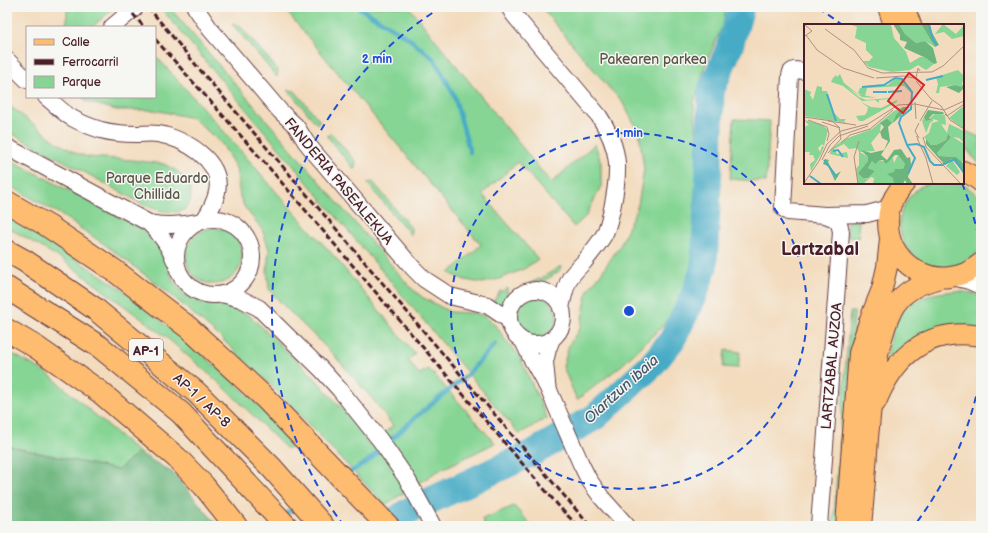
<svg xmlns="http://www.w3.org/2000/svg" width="988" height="533" font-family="'Balsamiq Sans',sans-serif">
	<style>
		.green { fill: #86d594; stroke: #687a60 }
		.forest { fill: #6cb67e; stroke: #5b6a54 }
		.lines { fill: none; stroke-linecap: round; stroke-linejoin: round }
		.stream { stroke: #46abc6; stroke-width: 4.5 }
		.river { stroke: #46abc6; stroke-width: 27 }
		.minor-casing { stroke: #633b41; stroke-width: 18 }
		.major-casing { stroke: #633b41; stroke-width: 22 }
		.highway-casing { stroke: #633b41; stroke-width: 24 }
		.minor { stroke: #fff; stroke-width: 16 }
		.major { stroke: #febc70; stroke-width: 20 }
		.highway { stroke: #febc70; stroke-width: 22 }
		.rail { stroke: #4a1f2b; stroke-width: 3; stroke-dasharray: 6 3; stroke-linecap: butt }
		.ring { fill: none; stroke: #1d4ed8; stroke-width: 2; stroke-dasharray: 7 5 }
		.labels { text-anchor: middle; stroke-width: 3; stroke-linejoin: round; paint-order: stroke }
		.shield { fill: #f6f6f2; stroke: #7e6067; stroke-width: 1 }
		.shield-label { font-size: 13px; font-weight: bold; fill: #4a1f2b }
		.park-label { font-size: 14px; fill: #5c564a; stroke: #f6f6f2 }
		.street-label { font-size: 14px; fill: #4a1f2b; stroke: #f6f6f2 }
		.water-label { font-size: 15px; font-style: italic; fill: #485769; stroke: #f6f6f2 }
		.district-label { font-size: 18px; font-weight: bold; fill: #4a1f2b; stroke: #f6f6f2 }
		.inset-river { fill: none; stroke: #46abc6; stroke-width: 2 }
		.inset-road { fill: none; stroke: #af9083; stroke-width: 1 }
		.view { fill: #d62828; fill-opacity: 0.15; stroke: #d62828; stroke-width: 2 }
		.inset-edge { fill: none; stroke: #4a1f2b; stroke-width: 2 }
		.centre { fill: #1d4ed8; stroke: #f6f6f2; stroke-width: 2 }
		.ring-label { font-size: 12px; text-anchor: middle; font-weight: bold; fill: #1d4ed8; stroke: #f6f6f2; stroke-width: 3; stroke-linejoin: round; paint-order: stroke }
	</style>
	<rect width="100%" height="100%" fill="#f6f6f2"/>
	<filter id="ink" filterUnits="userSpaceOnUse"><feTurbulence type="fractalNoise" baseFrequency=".025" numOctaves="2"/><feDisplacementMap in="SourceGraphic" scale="8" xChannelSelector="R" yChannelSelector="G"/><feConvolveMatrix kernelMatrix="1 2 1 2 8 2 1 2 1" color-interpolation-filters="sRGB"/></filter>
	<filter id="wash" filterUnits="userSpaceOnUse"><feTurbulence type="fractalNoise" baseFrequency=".012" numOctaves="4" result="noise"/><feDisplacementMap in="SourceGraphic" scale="16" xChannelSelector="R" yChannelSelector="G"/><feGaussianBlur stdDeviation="0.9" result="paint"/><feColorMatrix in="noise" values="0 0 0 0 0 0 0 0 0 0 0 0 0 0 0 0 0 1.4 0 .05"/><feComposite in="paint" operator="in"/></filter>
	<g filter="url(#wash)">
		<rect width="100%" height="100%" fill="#f3dbbd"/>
		<!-- green -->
		<path class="green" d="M 67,7 L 112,7 L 113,9 L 92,27 L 62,27 L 67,22 Z
			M 160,7 L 169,7 L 411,288 L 422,297 L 450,312 L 475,313 L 485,316 L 497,327 L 506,341 L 519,355 L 547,418 L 519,434 Z
			M 283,7 L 409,7 L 551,183 L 595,144 L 601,163 L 601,186 L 586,216 L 574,227 L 518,162 L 482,194 L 538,259 L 524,269 L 499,279 L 482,283 L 465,280 L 449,273 L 481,245 Z
			M 541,7 L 725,7 L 724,23 L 706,63 L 694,103 L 698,154 L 698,196 L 694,257 L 675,314 L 622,365 L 577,400 L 563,367 L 569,345 L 580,328 L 588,290 L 600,275 L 621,244 L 638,205 L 644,169 L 639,132 L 621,100 L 611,90 Z
			M 232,24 L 239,25 L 278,70 L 277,77 Z
			M 155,55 L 220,127 L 291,209 L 333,255 L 415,354 L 408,360 L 419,374 L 429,369 L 495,443 L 436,472 L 385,505 L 280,394 L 219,336 L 169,293 L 107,246 L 58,213 L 7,184 L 7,158 L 144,230 L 162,249 L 173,281 L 185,295 L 202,303 L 221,305 L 249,315 L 310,373 L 352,420 L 369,445 L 393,426 L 375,402 L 333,354 L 282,304 L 269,289 L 267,271 L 269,249 L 262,229 L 245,208 L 240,197 L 236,168 L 222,144 L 193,118 L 154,110 L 116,110 L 86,101 L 82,97 L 155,97 Z
			M 288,90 L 295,91 L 320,121 L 317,124 Z
			M 7,104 L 58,143 L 76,153 L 88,157 L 132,160 L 164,164 L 177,171 L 186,180 L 190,188 L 191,195 L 190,202 L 185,209 L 178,212 L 162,211 L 144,205 L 77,168 L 7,131 Z
			M 734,119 L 770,121 L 766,182 L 730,179 Z
			M 963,130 L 981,138 L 981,165 C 976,161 964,147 963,141 C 962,137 963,133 963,130 Z
			M 331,133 L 356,162 L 355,170 L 327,136 Z
			M 373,182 L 411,228 L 411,235 L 367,183 Z
			M 928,183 C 937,183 950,181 958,183 C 967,185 977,194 981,201 L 981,248 C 976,257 967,262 957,266 C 950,269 941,269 933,267 C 903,258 889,223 909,198 C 914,191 920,186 928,183 Z
			M 7,217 L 19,223 L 119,287 L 191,345 L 248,395 L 288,436 L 292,448 L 286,448 L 224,387 L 166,337 L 60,258 L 7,227 Z
			M 859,220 L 858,238 L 848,237 L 847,223 L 850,221 Z
			M186 256a28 28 0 1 1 56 0a28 28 0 1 1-56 0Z
			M 561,266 L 562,268 C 552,278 543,282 529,284 L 550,273 Z
			M 507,288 C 508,296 506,301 503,307 L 493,302 L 500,291 L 503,291 Z
			M 955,291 L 972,293 L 981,296 L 981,328 L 886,369 L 890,337 L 901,311 L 915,301 L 933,294 Z
			M517 317a20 20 0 1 1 40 0a20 20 0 1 1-40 0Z
			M 850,312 L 854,312 L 841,526 L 833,526 Z
			M 725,350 L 740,352 L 738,368 L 723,367 Z
			M 7,351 L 47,373 L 138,452 L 118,470 L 7,446 Z
			M 514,506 L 532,526 L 485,526 L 482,519 Z"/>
		<!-- forest -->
		<path class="forest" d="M 7,446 L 118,470 L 138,452 L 173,473 L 218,526 L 7,526 Z"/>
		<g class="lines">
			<!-- stream -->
			<path class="stream" d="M 358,7 L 407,37 L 434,59 L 454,95 L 470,152
				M 347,474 L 367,462 L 417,416 L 467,375 L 495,344
				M 284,515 L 298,506"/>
			<!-- river -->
			<path class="river" d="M 387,526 L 408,511 L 536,451 L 595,417 L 651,366 L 672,340 L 692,300 L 704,267 L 709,165 L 711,91 L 730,46 L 741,7"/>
		</g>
	</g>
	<g filter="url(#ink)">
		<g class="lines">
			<!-- minor casing -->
			<g class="minor-casing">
				<path id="minor" d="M 195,7 L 210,29 L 280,111 L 296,126 L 306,142 L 314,152 L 413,268 L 424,279 L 450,296 L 487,305 L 509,320
					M 509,7 L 514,15 L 599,116 C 621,150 620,170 612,209 C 610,217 608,228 604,235 C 598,245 591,253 584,262 C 579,267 574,272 570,278 C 565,287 563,298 561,308
					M 112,27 L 136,7
					M 7,60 L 27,80
					M 805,71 L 794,70 L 791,72 L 790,76 L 783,208 L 788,212 L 825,215 L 867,214 L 890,208
					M 46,97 C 55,104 63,113 72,118 C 81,123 91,127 101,130 C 112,133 125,134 137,134 C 144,134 151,133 158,134 C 184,138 224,161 217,192 C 215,202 210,211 204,220
					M 7,147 L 149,223 C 161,234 169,246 175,261
					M176 257a38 38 0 1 1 76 0a38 38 0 1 1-76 0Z
					M 149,223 C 165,226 180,226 197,222
					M 952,277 L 969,281 L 981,286
					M509 317a27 27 0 1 1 54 0a27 27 0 1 1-54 0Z
					M 222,294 L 241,299 L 259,308 L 321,369 L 340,390 L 380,440 L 407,479 L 433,526
					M 523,341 L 531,358 L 548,388 L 581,464 L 589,480 L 602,498 L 627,526
					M 547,383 L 545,362 L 548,349 L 552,339
					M 819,526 L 841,232 C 839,220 836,219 825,215"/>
			</g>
			<!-- major casing -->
			<g class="major-casing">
				<path id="major" d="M 888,7 L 894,25
					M 904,7 L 911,25
					M 963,171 L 973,176 L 981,182
					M 905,183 C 897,191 891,201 889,212 C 880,265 941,298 981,263
					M 876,402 C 895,355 929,327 981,336
					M 846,526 L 859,353 L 870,319 L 882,289 L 887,267 L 890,239
					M 861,526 C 864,497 866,468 868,438 C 871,407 873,376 880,345 C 884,332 887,317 895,305 C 906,289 922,283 940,278"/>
			</g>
			<!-- highway casing -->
			<g class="highway-casing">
				<path id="highway" d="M 7,202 L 48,226 L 115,271 L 189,328 L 265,398 L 388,526
					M 7,251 L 25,261 L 94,308 L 197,393 L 271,467 L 323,526
					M 7,288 L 100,347 L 181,413 L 236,472 L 286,526
					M 7,330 L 36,347 L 100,392 L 177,458 L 204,486 L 236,526"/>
			</g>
			<!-- minor -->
			<use href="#minor" class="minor"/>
			<!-- major -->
			<use href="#major" class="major"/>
			<!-- highway -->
			<use href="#highway" class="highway"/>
			<!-- rail -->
			<path class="rail" d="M 127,7 L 144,27
				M 148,7 L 201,71 L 344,238 L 590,526
				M 977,7 L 981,12
				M 155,39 L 265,163 L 563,511 L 578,526"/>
		</g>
	</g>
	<!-- distance rings -->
	<g class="ring">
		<circle cx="629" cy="311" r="178"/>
		<path d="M981 373A357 357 0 0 1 914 526M344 526A357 357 0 0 1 440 8M818 8A357 357 0 0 1 841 24M962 183A357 357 0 0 1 981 249"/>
	</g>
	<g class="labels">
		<!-- shield labels -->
		<rect class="shield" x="129" y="339" width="34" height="22" rx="3"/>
		<g class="shield-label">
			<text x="146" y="355">AP-1</text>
		</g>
		<!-- park labels -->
		<g class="park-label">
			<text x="653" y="64">Pakearen parkea</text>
			<text x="157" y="183">Parque Eduardo<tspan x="157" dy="16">Chillida</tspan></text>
		</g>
		<!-- street labels -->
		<g class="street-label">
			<text transform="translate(339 181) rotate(50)" y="5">FANDERIA PASEALEKUA</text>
			<text transform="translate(831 366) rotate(-85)" y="5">LARTZABAL AUZOA</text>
			<text transform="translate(202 400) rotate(43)" y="5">AP-1 / AP-8</text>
		</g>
		<!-- water labels -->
		<g class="water-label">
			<text transform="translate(621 389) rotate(-42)" y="5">Oiartzun ibaia</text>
		</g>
		<!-- district labels -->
		<g class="district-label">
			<text x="820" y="255">Lartzabal</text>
		</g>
	</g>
	<!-- overview -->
	<g transform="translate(804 24)">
		<rect width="160" height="160" fill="#f3dbbd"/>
		<path d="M 45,0 L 87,1 L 90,14 L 102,28 L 106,39 L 116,33 L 122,33 L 130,40 L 122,46 L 114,41 L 106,46 L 88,48 L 65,43 L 59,37 L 65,37 L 69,33 L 62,26 L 62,19 L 51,14 L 53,3 ZM 95,0 L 117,0 L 131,23 L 121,17 L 112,19 L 101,10 ZM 139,0 L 152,10 L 160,1 L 160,12 L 148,15 L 140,8 L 131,10 ZM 154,46 L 160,52 L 157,64 L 151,61 L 136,63 L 135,69 L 132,69 L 134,60 L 132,53 ZM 36,50 L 40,59 L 54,70 L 73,74 L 58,73 L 44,64 L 55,73 L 62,76 L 86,74 L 86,78 L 85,75 L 75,76 L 75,79 L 71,76 L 58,77 L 39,62 L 27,58 L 29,54 L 32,55 L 29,54 L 32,51 L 33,53 ZM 91,55 L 99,56 L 107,65 L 108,70 L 100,62 L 63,64 L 61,72 L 54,69 L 56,64 L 84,61 ZM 13,62 L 18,63 L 18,67 L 23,67 L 29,88 L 36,95 L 42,95 L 40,97 L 42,99 L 0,92 L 0,65 L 7,68 L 6,71 L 9,76 ZM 93,76 L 93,78 L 59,97 L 55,97 L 52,92 L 61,91 L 63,88 L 64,83 L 57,78 L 67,83 L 77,84 ZM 99,83 L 89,99 L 77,100 L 76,108 L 67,119 L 71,127 L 56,128 L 64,133 L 64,137 L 54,149 L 63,155 L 71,147 L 64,144 L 68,137 L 80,137 L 89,134 L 90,139 L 94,131 L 101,140 L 99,145 L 92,145 L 90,160 L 69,160 L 70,154 L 67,153 L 59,160 L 54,160 L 52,145 L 55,141 L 55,128 L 53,124 L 45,125 L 40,120 L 30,125 L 33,130 L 43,128 L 44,134 L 26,130 L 27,125 L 41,115 L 68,105 L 90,87 ZM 158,83 L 160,84 L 160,105 L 145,94 ZM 132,89 L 141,91 L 142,101 L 137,100 L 143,109 L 145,100 L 160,107 L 160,119 L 155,114 L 149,113 L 160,120 L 160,136 L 157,139 L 152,133 L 135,132 L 133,129 L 147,112 L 144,111 L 142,116 L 132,121 L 127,121 L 120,113 L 125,109 L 128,99 L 135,97 L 129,95 L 129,97 L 126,99 L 122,109 L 118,97 L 120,93 L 123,97 L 128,96 L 126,94 ZM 0,96 L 17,100 L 24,106 L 20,122 L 18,120 L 14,124 L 16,128 L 18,122 L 20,123 L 17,130 L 7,147 L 6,140 L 11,136 L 9,131 L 5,131 L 6,128 L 0,128 L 0,103 L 5,101 ZM 148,136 L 156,148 L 153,151 L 142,142 Z" fill="#86d594"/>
		<path d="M 89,0 L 95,0 L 101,10 L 112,19 L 121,17 L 129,24 L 133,39 L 130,40 L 122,34 L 100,24 L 103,18 L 96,16 L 96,11 ZM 117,0 L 126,0 L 126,5 L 135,21 L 131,23 ZM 160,59 L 160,64 L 155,69 L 142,63 L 151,61 L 157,63 ZM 99,83 L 106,83 L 89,99 L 92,91 ZM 124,86 L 139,88 L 140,90 L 129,90 L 125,94 L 128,96 L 122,97 L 120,93 ZM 83,95 L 88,99 L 84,103 L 86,117 L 77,131 L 83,136 L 90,126 L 97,125 L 103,134 L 106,133 L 107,140 L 104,153 L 109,160 L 103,160 L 101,156 L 99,160 L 90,160 L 89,154 L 83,150 L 90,148 L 91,145 L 99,145 L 101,140 L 94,131 L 91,131 L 82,140 L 79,136 L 74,137 L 72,140 L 68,137 L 64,144 L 71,147 L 64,154 L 59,154 L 54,149 L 64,137 L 64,133 L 57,126 L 67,129 L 80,126 L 84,117 L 78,114 L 76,108 L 80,103 L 76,99 ZM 144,110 L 147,113 L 133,129 L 135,132 L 152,133 L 160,140 L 159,148 L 148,135 L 141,141 L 122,120 L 122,115 L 127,121 L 132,121 L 142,116 ZM 21,135 L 25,136 L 24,138 L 31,151 L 37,147 L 31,157 L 24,142 L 19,140 Z" fill="#6cb67e"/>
		<path class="inset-river" d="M 125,0 L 129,16 L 133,21M 122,56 L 139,52M 58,63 L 80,61 L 91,54 L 98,55 L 108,68 L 107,85 L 97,93 L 95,99 L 103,121 L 113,120 L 120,123 L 126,137 L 130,141 L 138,141 L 151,135 L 160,149M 69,68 L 83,68M 84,68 L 98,67M 23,70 L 32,97M 103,121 L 111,134 L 104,150M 29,127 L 34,126 L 39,133M 20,136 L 33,153M 6,152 L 17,160"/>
		<path class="inset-road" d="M 0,0 L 8,7 L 1,12M 21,5 L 50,26 L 64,44 L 78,49 L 128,48 L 139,42 L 160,22M 2,11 L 13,26 L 39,44 L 70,54M 72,54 L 100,52 L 110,54M 112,54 L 114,44 L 116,47M 112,57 L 127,75 L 137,82 L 146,96M 111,78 L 112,95M 141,90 L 143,92 L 159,81M 0,93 L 28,97 L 35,103 L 37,115 L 24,129M 4,96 L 23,103 L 25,110 L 23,117M 146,96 L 160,105M 24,97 L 52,101M 116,97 L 128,77M 18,98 L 36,104M 112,112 L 115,114 L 111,107 L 115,99M 119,113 L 122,123 L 157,160M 113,114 L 122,134 L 129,160M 37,119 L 46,111 L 66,105 L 89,86M 18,136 L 26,121 L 35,112 L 64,102M 0,159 L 15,137 L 23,120 L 37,107 L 64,100 L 94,81 L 111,80 L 140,86 L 160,77M 54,160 L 50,133 L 55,117"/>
		<path class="view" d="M 105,49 L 120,61 L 99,89 L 84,77 Z"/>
		<rect width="160" height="160" class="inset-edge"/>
	</g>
	<circle cx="629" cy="311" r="6" class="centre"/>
	<g class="ring-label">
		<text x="377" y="63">2 min</text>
		<text x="629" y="137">1 min</text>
	</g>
	<!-- margin -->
	<rect width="988" height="533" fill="none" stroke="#f6f6f2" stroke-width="24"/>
	<!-- legend -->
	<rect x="26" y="26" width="130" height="72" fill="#f6f6f2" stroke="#b1a0a2"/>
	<rect x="34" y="39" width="20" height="6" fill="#febc70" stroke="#b1a0a2"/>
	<text x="62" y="46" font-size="12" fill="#4a1f2b">Calle</text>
	<rect x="34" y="59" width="20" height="6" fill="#4a1f2b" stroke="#b1a0a2"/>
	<text x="62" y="66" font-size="12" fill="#4a1f2b">Ferrocarril</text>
	<rect x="34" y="76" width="20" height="12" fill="#86d594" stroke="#b1a0a2"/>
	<text x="62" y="86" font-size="12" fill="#4a1f2b">Parque</text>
</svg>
